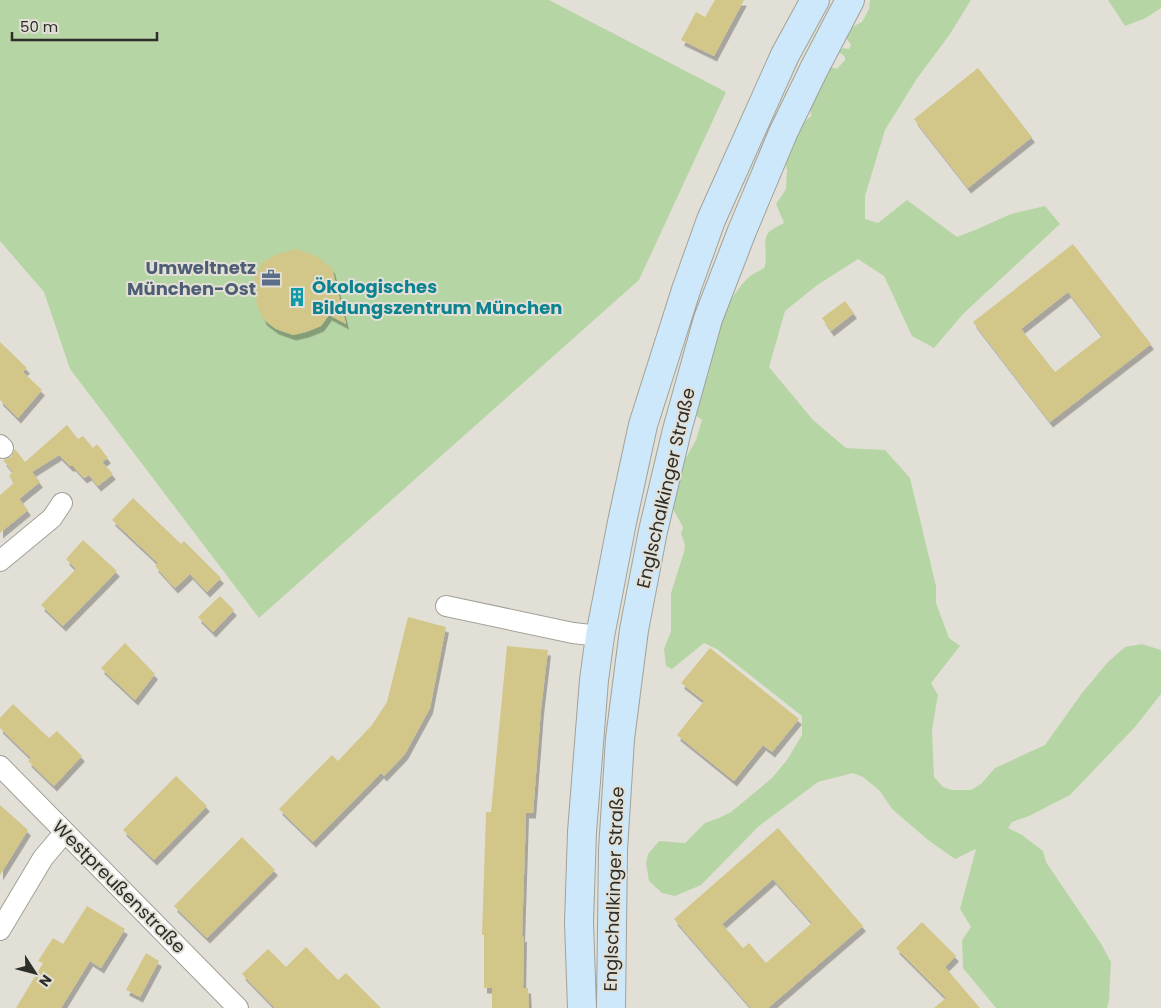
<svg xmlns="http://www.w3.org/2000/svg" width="1161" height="1008" font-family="Poppins,sans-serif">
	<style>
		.green { fill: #b6d5a4 }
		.building { fill: #d2c689; fill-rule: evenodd; filter: url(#shadow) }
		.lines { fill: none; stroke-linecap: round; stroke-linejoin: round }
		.street-casing { stroke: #a2a197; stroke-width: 22 }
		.secondary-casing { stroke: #a2a197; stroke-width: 30 }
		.street { stroke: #fff; stroke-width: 20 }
		.secondary { stroke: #cde8fa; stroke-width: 28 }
		.labels { text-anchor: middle; stroke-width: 4; stroke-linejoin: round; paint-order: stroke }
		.service-label { font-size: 18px; font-weight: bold; fill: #4e5e75; stroke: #e2e0d6; text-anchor: end }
		.culture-label { font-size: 18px; font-weight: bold; fill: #0d838f; stroke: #e2e0d6; text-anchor: start }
		.street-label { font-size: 18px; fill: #2d2d29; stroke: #e2e0d6 }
	</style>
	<defs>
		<filter id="shadow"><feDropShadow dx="3" dy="5.5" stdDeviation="0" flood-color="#0004"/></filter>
	</defs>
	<rect width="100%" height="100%" fill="#e2e0d6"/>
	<!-- green -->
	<path class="green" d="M 0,0 L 549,0 L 726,92 L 639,280 L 259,618 L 70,369 L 44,292 L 0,241 Z
		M 870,0 L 971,0 L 950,34 L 916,80 L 885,130 L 865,196 L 865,219 L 878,223 L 907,200 L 957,237 L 975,230 L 1011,214 L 1045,206 L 1060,224 L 963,314 L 934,348 L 912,336 L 884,276 L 858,259 L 816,286 L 785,311 L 769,367 L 813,420 L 846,448 L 885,450 L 910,478 L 936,586 L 936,603 L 949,638 L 960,646 L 931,683 L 938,695 L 932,730 L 934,777 L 943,787 L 952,790 L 971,790 L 981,784 L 995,768 L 1045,745 L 1082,693 L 1108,662 L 1125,647 L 1142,644 L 1161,650 L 1161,694 L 1135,727 L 1070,795 L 1029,816 L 1012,822 L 1008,828 L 1022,835 L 1043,851 L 1046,862 L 1100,942 L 1111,962 L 1109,1000 L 1107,1008 L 996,1008 L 963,968 L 962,940 L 971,927 L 960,909 L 976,849 L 955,859 L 928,840 L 892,809 L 880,791 L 863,777 L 853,773 L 818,782 L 759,826 L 701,885 L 675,896 L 662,893 L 649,881 L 646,863 L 648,854 L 659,841 L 685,843 L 705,823 L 719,818 L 731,812 L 772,778 L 787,760 L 802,735 L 802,716 L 717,649 L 704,643 L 672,669 L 666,666 L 664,649 L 671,631 L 671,593 L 684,552 L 685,545 L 681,534 L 683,527 L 674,511 L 671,492 L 679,470 L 696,440 L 702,420 L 695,415 L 703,381 L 709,374 L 705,363 L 710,348 L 716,342 C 716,322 735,289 750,276 C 754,273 760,271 764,268 C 769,257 761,240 769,232 C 773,228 779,226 784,223 L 776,204 L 786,189 L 787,170 L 783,153 L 795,131 L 811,116 L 810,103 L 817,85 L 823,85 L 821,77 L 827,66 L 837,69 L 845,60 L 845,57 L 839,52 L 843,48 L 849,49 L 851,45 L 847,39 L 844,37 L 852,27 L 862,22 L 869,9 Z
		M 1108,0 L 1161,0 L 1161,8 L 1146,18 L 1125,26 Z"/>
	<!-- building -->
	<path class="building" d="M 715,0 L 744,0 L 714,56 L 681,40 L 696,12 L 705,17 Z
		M 978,68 L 1032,137 L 968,188 L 914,119 Z
		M 1073,244 L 1151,344 L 1050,422 L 973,322 ZM 1068,292 L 1102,336 L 1055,372 L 1021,329 Z
		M 296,249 L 316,256 L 332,268 L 346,324 L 329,315 L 321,326 L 306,332 L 293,335 L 276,329 L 264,320 L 257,306 L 254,277 L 263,262 L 277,254 Z
		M 845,301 L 854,313 L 831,331 L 822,318 Z
		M 0,342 L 27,368 L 23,372 L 42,390 L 18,418 L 0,400 Z
		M 67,425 L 78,439 L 83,436 L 93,448 L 97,444 L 108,458 L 102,462 L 113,474 L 98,486 L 89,475 L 84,478 L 73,466 L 70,466 L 59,455 L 32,472 L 40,482 L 19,499 L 28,510 L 0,533 L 0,495 L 14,483 L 9,476 L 13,472 L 3,460 L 11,457 L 15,449 L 25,462 Z
		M 133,498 L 181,544 L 184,541 L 221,578 L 207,592 L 190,574 L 175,588 L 155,566 L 158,563 L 112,520 Z
		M 83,540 L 117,571 L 63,626 L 41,605 L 76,569 L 66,559 Z
		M 220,596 L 234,610 L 213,632 L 198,617 Z
		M 408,617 L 446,627 L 430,708 L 405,754 L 384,776 L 381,773 L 313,842 L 279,809 L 332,755 L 338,761 L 372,725 L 387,702 Z
		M 125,643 L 155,674 L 135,700 L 101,668 Z
		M 507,646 L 548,650 L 541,709 L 533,813 L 526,813 L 522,937 L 524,936 L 523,988 L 528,988 L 529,1008 L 492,1008 L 492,988 L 484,988 L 484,935 L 482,935 L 486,812 L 491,812 Z
		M 710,648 L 799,719 L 772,752 L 763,745 L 734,781 L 677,735 L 704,701 L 681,683 Z
		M 13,704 L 49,738 L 57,731 L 82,756 L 54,786 L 28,761 L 31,758 L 0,728 L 0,718 Z
		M 176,776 L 207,806 L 154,860 L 123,830 Z
		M 0,805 L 28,830 L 0,875 Z
		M 778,828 L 863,926 L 768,1008 L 751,1008 L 674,919 ZM 773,879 L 812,923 L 766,963 L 749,943 L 743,948 L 722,924 Z
		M 242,837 L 275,870 L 207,938 L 174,906 Z
		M 87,906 L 125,929 L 101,968 L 90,961 L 61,1008 L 16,1008 L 43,963 L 38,961 L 53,938 L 63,944 Z
		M 922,922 L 956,956 L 945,967 L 980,1008 L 934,1008 L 946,998 L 896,948 Z
		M 306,947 L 338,980 L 346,973 L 381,1008 L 275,1008 L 242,974 L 268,949 L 286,967 Z
		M 146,953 L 159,961 L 140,997 L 126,990 Z"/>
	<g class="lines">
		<!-- street casing -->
		<g class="street-casing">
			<path id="street" d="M 0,445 L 3,448
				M 0,561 L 52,518 L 62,503
				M 446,606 L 573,633 L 600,636
				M 0,766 L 238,1008
				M 0,930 L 43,858 L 65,832"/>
		</g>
		<!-- secondary casing -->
		<g class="secondary-casing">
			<path id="secondary" d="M 582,1008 L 579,922 L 582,832 L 594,680 L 600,636 L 622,522 L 643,425 L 686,290 L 711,220 L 785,55 L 815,0
				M 611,1008 L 613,850 L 620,739 L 634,630 L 653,531 L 677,430 L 708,319 L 742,231 L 783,133 L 814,69 L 850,0"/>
		</g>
		<!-- street -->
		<use href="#street" class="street"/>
		<!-- secondary -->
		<use href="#secondary" class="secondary"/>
	</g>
	<!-- icons -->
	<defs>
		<g id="office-bare" transform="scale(1.5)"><path d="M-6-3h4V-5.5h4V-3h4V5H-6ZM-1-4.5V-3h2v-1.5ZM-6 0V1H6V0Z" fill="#5c6f8a" stroke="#e2e0d6" stroke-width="2.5" paint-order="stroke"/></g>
		<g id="building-bare" transform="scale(1.5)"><path d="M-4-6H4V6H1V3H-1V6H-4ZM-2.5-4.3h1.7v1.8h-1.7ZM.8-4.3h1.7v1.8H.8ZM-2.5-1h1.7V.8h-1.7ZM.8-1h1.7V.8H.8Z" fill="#0f9aa8" stroke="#e2e0d6" stroke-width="2.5" paint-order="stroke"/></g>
	</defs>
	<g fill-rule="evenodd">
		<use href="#office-bare" x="271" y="278"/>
		<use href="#building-bare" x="297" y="297"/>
	</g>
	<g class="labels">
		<!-- service labels -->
		<g class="service-label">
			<text x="256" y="274">Umweltnetz<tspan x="256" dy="21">München-Ost</tspan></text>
		</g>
		<!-- culture labels -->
		<g class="culture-label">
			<text x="312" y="293">Ökologisches<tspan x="312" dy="21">Bildungszentrum München</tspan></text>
		</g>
		<!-- street labels -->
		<g class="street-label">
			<text transform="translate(666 488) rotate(-77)" y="6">Englschalkinger Straße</text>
			<text transform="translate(119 887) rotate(45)" y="6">Westpreußenstraße</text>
			<text transform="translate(614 889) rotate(-88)" y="6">Englschalkinger Straße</text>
		</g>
	</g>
	<!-- north arrow -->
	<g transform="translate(35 973) rotate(126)" stroke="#e2e0d6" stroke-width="4" paint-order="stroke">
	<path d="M0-4L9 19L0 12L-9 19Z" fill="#2d2d29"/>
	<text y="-8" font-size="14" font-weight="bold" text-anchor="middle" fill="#2d2d29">N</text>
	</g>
	<!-- scale -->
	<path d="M12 32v8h145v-8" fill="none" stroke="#2d2d29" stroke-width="2.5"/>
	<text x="20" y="32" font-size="15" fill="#2d2d29" stroke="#e2e0d6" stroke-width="4" paint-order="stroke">50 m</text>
</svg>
